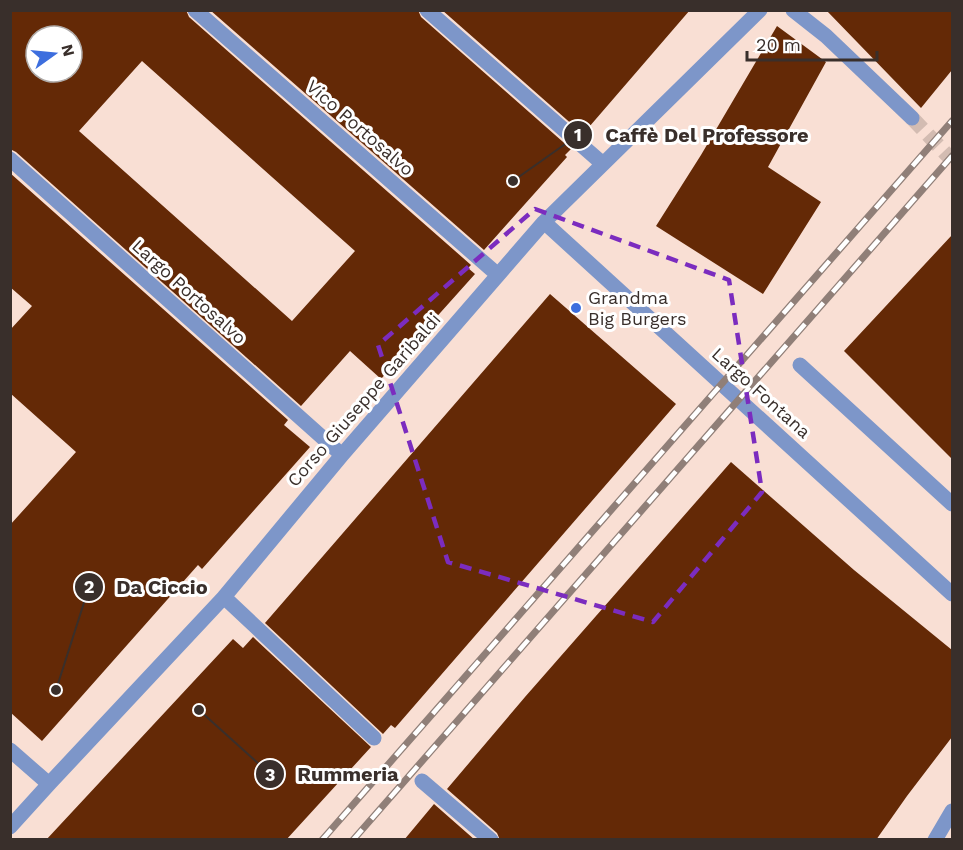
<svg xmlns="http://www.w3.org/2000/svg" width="963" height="850" font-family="'Work Sans',sans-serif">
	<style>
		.building { fill: #642906; fill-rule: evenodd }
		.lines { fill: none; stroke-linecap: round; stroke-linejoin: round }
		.minor-tunnel { stroke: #d3bcb2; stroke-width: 15; stroke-dasharray: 15 8; stroke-linecap: butt }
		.minor { stroke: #7d96c9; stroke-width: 15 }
		.rail-casing { stroke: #907f78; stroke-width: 7 }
		.rail { stroke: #fff; stroke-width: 4.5; stroke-dasharray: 14; stroke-linecap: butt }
		.marked { fill: none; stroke: #7b2cbf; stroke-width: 4.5; stroke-dasharray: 12 8; stroke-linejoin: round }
		.poi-dot { fill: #3d6ede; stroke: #fff; stroke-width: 2 }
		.labels { text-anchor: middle; stroke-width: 6; stroke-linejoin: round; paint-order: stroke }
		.street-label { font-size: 18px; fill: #392f2b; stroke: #fff }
		.poi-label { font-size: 18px; fill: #392f2b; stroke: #fff; text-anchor: start }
		.leader { fill: none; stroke: #392f2b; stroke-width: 2 }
		.callout-dot { fill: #392f2b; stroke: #fff; stroke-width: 2 }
		.mark-label { font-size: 18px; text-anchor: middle; font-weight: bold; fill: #fff }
		.callout-label { font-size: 20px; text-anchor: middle; font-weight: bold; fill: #392f2b; stroke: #fff; stroke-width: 6; stroke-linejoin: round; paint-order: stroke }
	</style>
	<rect width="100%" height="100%" fill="#f9dfd4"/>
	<!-- building -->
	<path class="building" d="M 10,10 L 186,10 L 189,17 L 471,265 L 468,268 L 475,274 L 381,379 L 350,351 L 301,406 L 16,152 L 10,149 ZM 36,36 L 72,36 L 72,72 L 36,72 ZM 142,61 L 355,251 L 292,321 L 79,131 Z
		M 210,10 L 418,10 L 421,17 L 571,149 L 565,155 L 567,157 L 484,250 Z
		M 442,10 L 690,10 L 583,134 Z
		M 826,10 L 952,10 L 952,70 L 921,108 Z
		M 777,26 L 826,62 L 768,167 L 821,202 L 763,294 L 656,226 L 701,155 Z
		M 10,173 L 288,420 L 284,425 L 310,447 L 202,569 L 198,565 L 42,741 L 10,712 L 10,525 L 76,452 L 10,393 L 10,330 L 32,306 L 10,287 Z
		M 952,235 L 952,459 L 844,351 Z
		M 550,294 L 676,404 L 395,728 L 391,725 L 383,734 L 265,623 Z
		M 731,462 L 854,570 L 952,650 L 952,737 L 907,796 L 876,840 L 500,840 L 497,833 L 447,789 L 525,697 Z
		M 253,637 L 371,747 L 286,840 L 46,840 L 233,639 L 243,648 Z
		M 434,804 L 475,840 L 404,840 Z"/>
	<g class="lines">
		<!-- minor-tunnel -->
		<path class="minor-tunnel" d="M 912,118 L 952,160"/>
		<!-- minor -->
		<path class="minor" d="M 195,10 L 498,275
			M 427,10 L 603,164
			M 793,10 L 826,36 L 912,118
			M 10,159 L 342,455
			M 544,222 L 952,594
			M 800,365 L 952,504
			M 224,597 L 374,738
			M 10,750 L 49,784
			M 422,781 L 491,840
			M 10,827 L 49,784 L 224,597 L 342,455 L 544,222 L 760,10
			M 935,840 L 952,811"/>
		<!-- rail casing -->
		<g class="rail-casing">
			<path id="rail" d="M 322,840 L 952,121
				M 353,840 L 952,156"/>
		</g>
		<!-- rail -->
		<use href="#rail" class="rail"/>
	</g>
	<!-- marked area -->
	<path class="marked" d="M 535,209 L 729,280 L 762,492 L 653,622 L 448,562 L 378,345 Z"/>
	<!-- markers -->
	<circle class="poi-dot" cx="576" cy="308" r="6"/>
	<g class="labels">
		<!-- street labels -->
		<g class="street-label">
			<text transform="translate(360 128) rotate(41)" y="6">Vico Portosalvo</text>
			<text transform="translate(189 292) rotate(42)" y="6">Largo Portosalvo</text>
			<text transform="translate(761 393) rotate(42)" y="6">Largo Fontana</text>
			<text transform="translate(364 400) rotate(-49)" y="6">Corso Giuseppe Garibaldi</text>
		</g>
		<!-- poi labels -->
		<g class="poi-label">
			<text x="588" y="304">Grandma<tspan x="588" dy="21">Big Burgers</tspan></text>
		</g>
	</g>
	<!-- callouts -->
	<path class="leader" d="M513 181L578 135M56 690L89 587M199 710L270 774"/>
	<g class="callout-dot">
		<circle cx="513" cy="181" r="6"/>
		<circle cx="56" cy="690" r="6"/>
		<circle cx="199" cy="710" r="6"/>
		<circle cx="578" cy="135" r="15"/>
		<circle cx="89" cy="587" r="15"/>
		<circle cx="270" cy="774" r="15"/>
	</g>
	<g class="mark-label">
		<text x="578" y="141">1</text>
		<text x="89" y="593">2</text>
		<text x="270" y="781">3</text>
	</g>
	<g class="callout-label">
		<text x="707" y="142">Caffè Del Professore</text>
		<text x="162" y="594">Da Ciccio</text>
		<text x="348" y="781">Rummeria</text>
	</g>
	<!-- border -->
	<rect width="963" height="850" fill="none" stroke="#392f2b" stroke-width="24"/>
	<!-- north arrow -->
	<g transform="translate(54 54) rotate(75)"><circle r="28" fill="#ffffff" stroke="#b0acaa" stroke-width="1.5"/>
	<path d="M0-4.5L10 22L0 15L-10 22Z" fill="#3d6ede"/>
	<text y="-9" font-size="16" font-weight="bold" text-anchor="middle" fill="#392f2b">N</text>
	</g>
	<!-- scale -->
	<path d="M747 51v9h130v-9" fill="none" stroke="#392f2b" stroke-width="3"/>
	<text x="756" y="51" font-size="18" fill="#392f2b" stroke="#ffffff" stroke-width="4.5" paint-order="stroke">20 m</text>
</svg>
